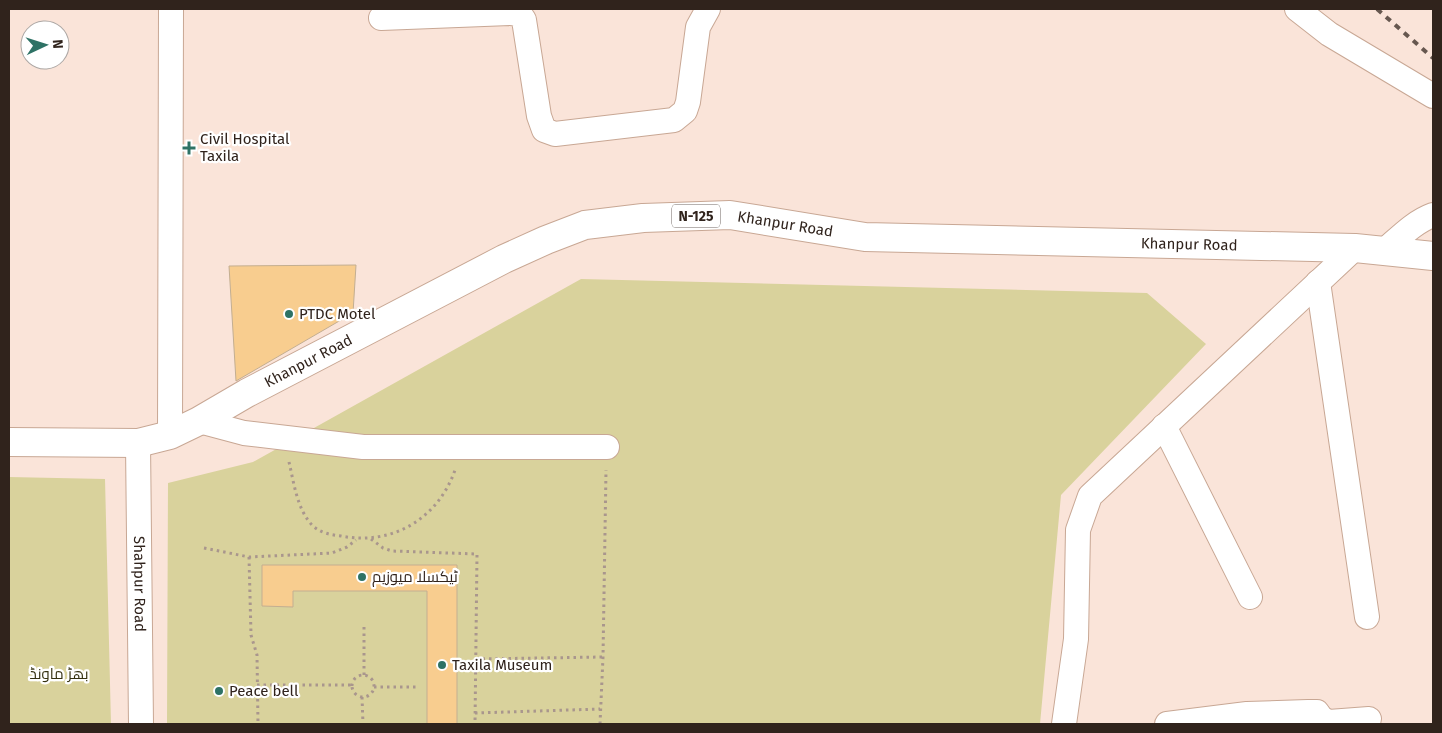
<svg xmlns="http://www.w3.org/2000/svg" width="1442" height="733" font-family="'Fira Sans',Cairo,sans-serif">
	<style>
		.green { fill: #d9d29c }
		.building { fill: #f8cd8f; stroke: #c3ae91 }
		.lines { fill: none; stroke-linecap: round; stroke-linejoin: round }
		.minor-casing { stroke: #c8a794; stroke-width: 26 }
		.highway-casing { stroke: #c8a794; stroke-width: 30 }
		.path { stroke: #a9968d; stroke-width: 3; stroke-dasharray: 2.5 4; stroke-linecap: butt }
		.minor { stroke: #fff; stroke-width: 24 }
		.highway { stroke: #fff; stroke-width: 28 }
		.rail { stroke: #66574f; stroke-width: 4; stroke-dasharray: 6 6; stroke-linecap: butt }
		.poi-dot { fill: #2e7265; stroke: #fff; stroke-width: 2 }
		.labels { text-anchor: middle; stroke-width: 4.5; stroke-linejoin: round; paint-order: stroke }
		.shield { fill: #fff; stroke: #6e6560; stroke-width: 1 }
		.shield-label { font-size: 14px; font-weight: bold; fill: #30231c }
		.poi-label { font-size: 15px; fill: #30231c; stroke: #fff; text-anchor: start }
		.street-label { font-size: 15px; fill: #30231c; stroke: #fff }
		.park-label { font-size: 15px; fill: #343010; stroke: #fff }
	</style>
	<rect width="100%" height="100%" fill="#fae4d9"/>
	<!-- green -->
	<path class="green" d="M 581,279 L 1147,293 L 1206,344 L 1061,495 L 1040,724 L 167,724 L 168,483 L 253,462 Z
		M 9,477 L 105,479 L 111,724 L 9,724 Z"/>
	<!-- building -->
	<path class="building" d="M 356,265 L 353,313 L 236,381 L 229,266 Z
		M 262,565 L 457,565 L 457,724 L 427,724 L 427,591 L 293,591 L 293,607 L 262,606 Z"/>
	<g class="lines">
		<!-- minor casing -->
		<g class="minor-casing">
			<g id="minor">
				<path d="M 1297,9 L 1329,34 L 1433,96"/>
				<path d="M 381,18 L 511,13 L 520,14 L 524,20 L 539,116 L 544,130 L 555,134 L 674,120 L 685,111 L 688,102 L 698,27 L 708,9"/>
				<path d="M 1385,250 C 1400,237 1414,222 1433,215"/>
				<path d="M 1318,282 L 1367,617"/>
				<path d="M 199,421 L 244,433 L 363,447 L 607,447"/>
				<path d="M 1164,426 L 1250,597"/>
				<path d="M 170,435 L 171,9"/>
				<path id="s1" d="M 138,443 L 141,724"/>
				<path d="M 1064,724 L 1076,639 L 1078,530 L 1090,496 L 1355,248"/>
				<path d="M 1167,724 L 1247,714 L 1308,712 L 1317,712 L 1322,719 L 1329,722 L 1369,719"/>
			</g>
		</g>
		<!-- highway casing -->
		<g class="highway-casing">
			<g id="highway">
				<path id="s2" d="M 9,442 L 138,443 L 170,435 L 199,421 L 247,393 L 504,259 L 546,240 L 585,225 L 643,218 L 730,215 L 865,237 L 1355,248 L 1433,256"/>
			</g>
		</g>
		<!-- path -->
		<path class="path" d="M 289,462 C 294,483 297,510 313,526 C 321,533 331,535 341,536 C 392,546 438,519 455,470
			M 371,539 L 383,548 L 392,551 L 477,554 L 475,724
			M 204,548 L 249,557 L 332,553 L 347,547 L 356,540
			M 249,557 L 251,635 L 257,655 L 258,724
			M 364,627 L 364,675
			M 476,659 L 603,657
			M352 686a11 11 0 1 1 22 0a11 11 0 1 1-22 0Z
			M 257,685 L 352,685
			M 374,687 L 419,687
			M 362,697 L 363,724
			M 475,713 L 600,709
			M 600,724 L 603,657 L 606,470"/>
		<!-- minor -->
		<use href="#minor" class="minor"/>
		<!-- highway -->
		<use href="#highway" class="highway"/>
		<!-- rail -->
		<path class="rail" d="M 1377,9 L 1433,58"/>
	</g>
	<!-- markers -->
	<g class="poi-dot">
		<path d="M186.5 140.5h5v5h5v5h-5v5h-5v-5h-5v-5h5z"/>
		<circle cx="289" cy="314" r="5"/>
		<circle cx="362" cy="577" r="5"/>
		<circle cx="442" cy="665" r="5"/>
		<circle cx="219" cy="691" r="5"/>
	</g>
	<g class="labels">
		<!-- shield labels -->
		<rect class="shield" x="672" y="204.5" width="48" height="23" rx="4"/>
		<g class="shield-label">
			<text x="696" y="221">N-125</text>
		</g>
		<!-- poi labels -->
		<g class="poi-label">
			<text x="200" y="144">Civil Hospital<tspan x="200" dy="17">Taxila</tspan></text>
			<text x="299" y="319">PTDC Motel</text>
			<text x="372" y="582">ٹیکسلا میوزیم</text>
			<text x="452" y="670">Taxila Museum</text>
			<text x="229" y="696">Peace bell</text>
		</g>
		<!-- street labels -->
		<g class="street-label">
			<text dy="5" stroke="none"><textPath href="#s2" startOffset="829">Khanpur Road</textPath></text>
			<text dy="5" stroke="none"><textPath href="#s2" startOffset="1234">Khanpur Road</textPath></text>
			<text dy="5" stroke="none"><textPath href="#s2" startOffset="319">Khanpur Road</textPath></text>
			<text dy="5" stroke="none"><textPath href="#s1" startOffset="141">Shahpur Road</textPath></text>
		</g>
		<!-- park labels -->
		<g class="park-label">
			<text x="59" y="679">بھڑ ماونڈ</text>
		</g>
	</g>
	<!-- border -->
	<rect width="1442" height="733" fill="none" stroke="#30231c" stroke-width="20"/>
	<!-- north arrow -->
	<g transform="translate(45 45) rotate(86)"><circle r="24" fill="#ffffff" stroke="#aca7a4"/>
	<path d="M0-4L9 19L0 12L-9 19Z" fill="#2e7265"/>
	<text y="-8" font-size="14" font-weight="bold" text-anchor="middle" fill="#30231c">N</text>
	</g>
</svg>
